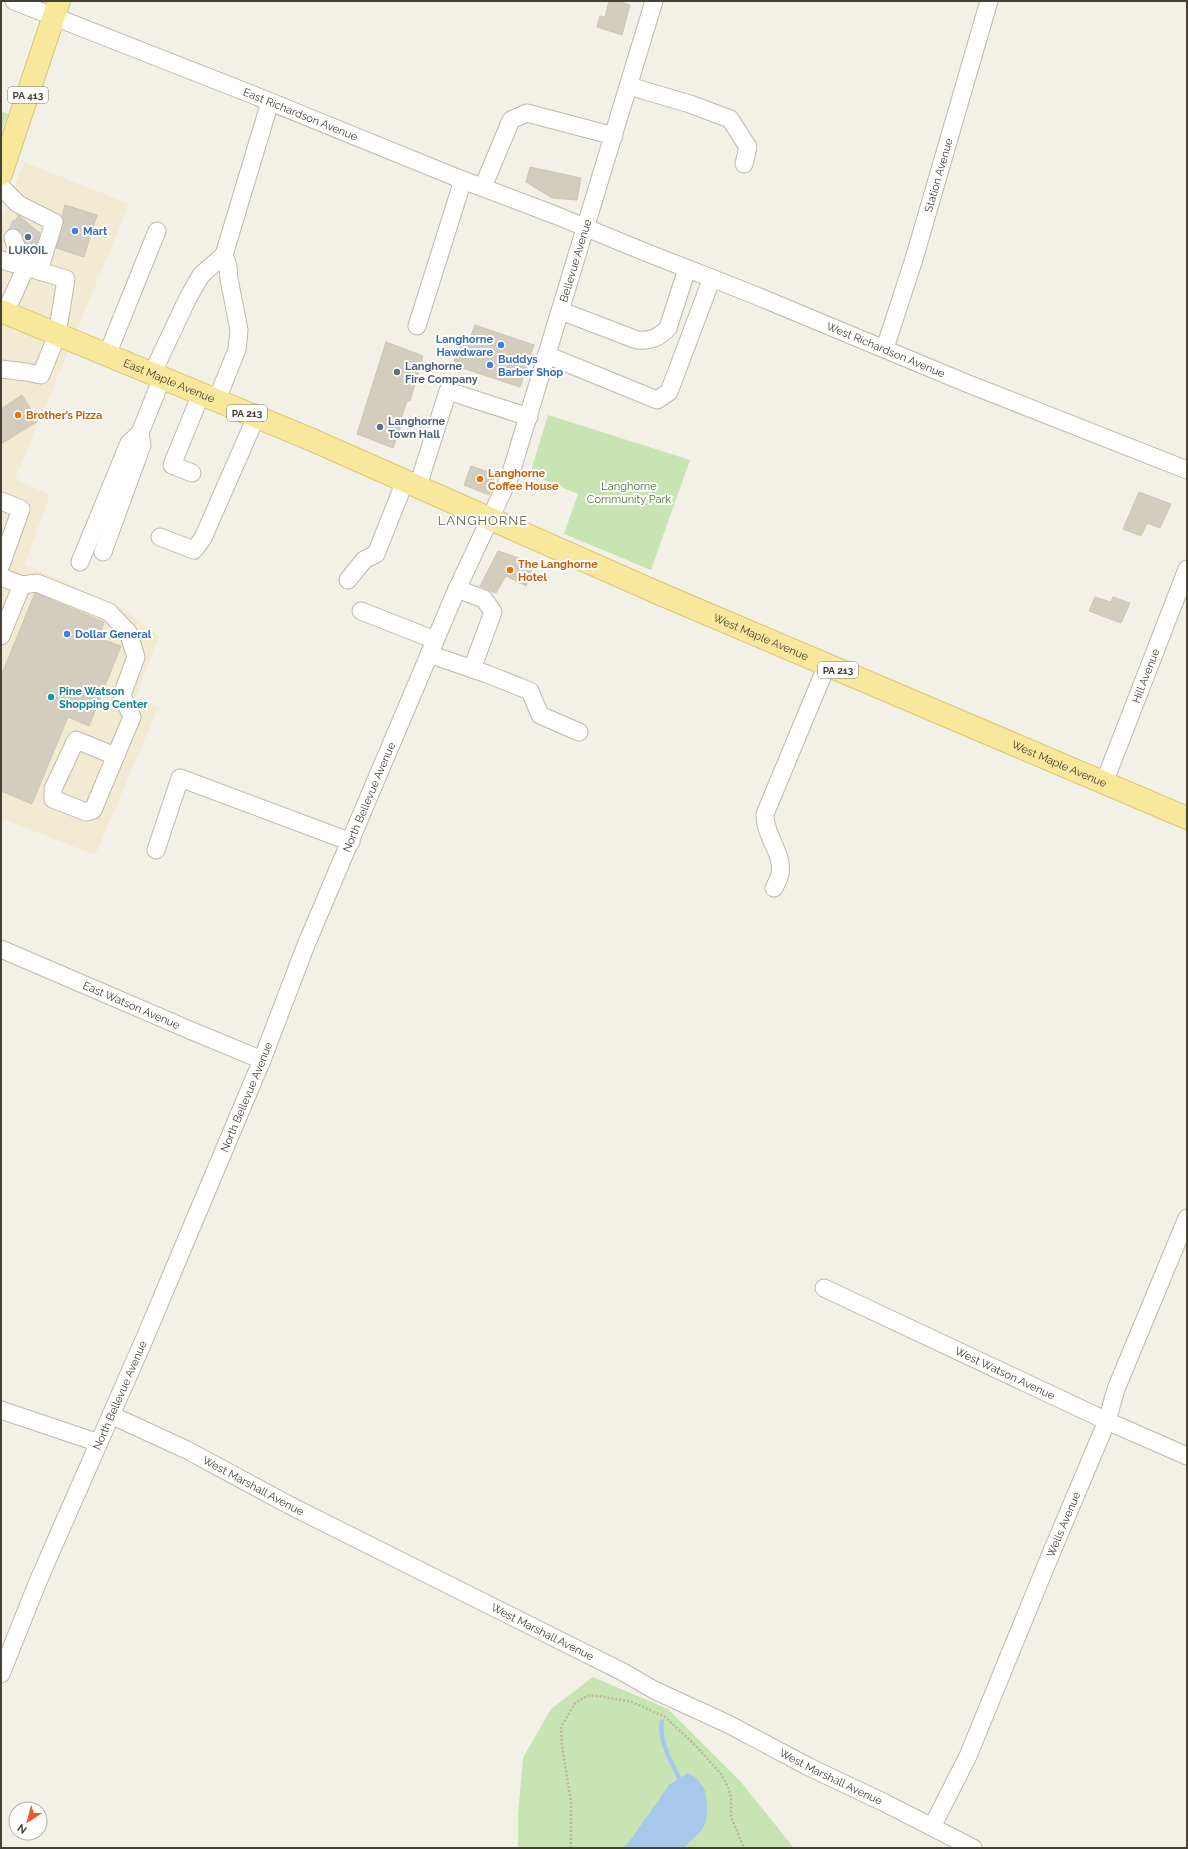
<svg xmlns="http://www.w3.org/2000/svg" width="1188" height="1849" font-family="Raleway,sans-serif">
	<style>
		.commercial { fill: #f3ead4 }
		.green { fill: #c8e4b3 }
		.water { fill: #a8c8eb }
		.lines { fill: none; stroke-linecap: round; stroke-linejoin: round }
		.stream { stroke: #a8c8eb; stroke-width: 4.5 }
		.building { fill: #d3cdbe; stroke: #cdc6b1 }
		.minor-tunnel { stroke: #cfcdc4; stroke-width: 17; stroke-dasharray: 17 8; stroke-linecap: butt }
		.minor-casing { stroke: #bdb9ab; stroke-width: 19 }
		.major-casing { stroke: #dbc76d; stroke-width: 24 }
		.path { stroke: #beb69d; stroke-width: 2.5; stroke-dasharray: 2 2; stroke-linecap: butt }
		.minor { stroke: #fff; stroke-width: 17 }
		.major { stroke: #f7e89c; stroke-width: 22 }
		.shop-dot { fill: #3f7fe0; stroke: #fff; stroke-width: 1.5 }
		.service-dot { fill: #5c6f8a; stroke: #fff; stroke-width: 1.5 }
		.food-dot { fill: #e8710a; stroke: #fff; stroke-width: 1.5 }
		.culture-dot { fill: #0f9aa8; stroke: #fff; stroke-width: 1.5 }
		.labels { text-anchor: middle; stroke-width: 4; stroke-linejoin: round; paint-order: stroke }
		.shield { fill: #fff; stroke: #7d7a73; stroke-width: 1 }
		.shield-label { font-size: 10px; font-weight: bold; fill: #454137 }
		.street-label { font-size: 11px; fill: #454137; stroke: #fff }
		.shop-label { font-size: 11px; font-weight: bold; fill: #366cbe; stroke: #fff; text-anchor: start }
		.service-label { font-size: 11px; font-weight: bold; fill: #4e5e75; stroke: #fff; text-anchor: start }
		.food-label { font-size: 11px; font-weight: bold; fill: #c56008; stroke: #fff; text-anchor: start }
		.park-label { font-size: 11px; fill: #40732e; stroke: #fff }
		.culture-label { font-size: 11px; font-weight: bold; fill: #0d838f; stroke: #fff; text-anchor: start }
		.quarter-label { font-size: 13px; letter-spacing: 1px; fill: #67604f; stroke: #fff }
	</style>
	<rect width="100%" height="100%" fill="#f2f0e7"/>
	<!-- commercial -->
	<path class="commercial" d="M 24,162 L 129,204 L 15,479 L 50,495 L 25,564 L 123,609 L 159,636 L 136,697 L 158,708 L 95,855 L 1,818 L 1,223 Z"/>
	<!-- green -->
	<path class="green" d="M 1,111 L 8,114 L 1,133 Z
		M 548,415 L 690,460 L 651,570 L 564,534 L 578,494 L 530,474 Z
		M 593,1677 L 668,1709 L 741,1782 L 794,1848 L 518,1848 L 518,1815 L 523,1758 L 551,1709 Z"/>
	<!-- water -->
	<path class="water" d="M 688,1773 C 695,1776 702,1783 705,1791 C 707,1800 709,1819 703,1828 C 698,1836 690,1840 684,1848 L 623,1848 L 629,1842 L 669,1785 Z"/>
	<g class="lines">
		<!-- stream -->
		<path class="stream" d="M 662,1721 C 659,1743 670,1758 679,1778"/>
	</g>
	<!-- building -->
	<path class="building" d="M 609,1 L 618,1 L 630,5 L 622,35 L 597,27 L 600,16 L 605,17 Z
		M 530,167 L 581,178 L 577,200 L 552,198 L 526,182 Z
		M 65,205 L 97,215 L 84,257 L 56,248 L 64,225 L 62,216 Z
		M 18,215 L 40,233 L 36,246 L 26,245 L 20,231 L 13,228 Z
		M 475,325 L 534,345 L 520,387 L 453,365 L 460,344 L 467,346 Z
		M 386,342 L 423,356 L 410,401 L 407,401 L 401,419 L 403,420 L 393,448 L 357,434 Z
		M 22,395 L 38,421 L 1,444 L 1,409 Z
		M 471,466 L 495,474 L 489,495 L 464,485 Z
		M 1139,492 L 1171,504 L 1160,528 L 1147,523 L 1141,536 L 1123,529 Z
		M 498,551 L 534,563 L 526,586 L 506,576 L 496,593 L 480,586 Z
		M 35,593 L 104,622 L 99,638 L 121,646 L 89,726 L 68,717 L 32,804 L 1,791 L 1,676 Z
		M 1095,597 L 1111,602 L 1113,597 L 1130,603 L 1121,623 L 1089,611 Z"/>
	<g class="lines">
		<!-- minor-tunnel -->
		<path class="minor-tunnel" d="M 13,238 L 23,219
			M 23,246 L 32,227"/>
		<!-- minor casing -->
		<g class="minor-casing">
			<g id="minor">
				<path id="s1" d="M 14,1 L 256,96 L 460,179 L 555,215 L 645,252 L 752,294 L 966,383 L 1187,470"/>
				<path d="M 629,86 L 690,104 L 730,119 L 748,147 L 744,164"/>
				<path d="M 1,187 L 18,204 L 54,222 L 39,271"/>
				<path d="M 483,187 L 511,120 L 527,113 L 614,136"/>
				<path d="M 13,238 L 19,254 L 34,256"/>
				<path d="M 1,260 L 26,267"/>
				<path d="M 561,311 L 637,340 C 650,341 659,338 668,328 L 687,269"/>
				<path d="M 417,326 L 463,180"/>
				<path id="s2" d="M 885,348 L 914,259 L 989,1"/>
				<path d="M 107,355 L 157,231"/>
				<path d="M 547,355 L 657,400 L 669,392 L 712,278"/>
				<path d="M 1,369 L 26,372 L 41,375 L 57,335 L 66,279 L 26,267 L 5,313"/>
				<path d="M 152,374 L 188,298 L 201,275 L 224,255"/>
				<path d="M 216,401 L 237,350 L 239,330 L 229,279 L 228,266 L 224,255 L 270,102"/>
				<path d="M 192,473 L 172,465 L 201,394"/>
				<path d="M 418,486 L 448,391 L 529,417"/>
				<path d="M 1,501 L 21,509 L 1,565"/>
				<path d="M 160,537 L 194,550 L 203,538 L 256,417"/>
				<path d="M 103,552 L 142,445 L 140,433"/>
				<path d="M 80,562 L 129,443 L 140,433 L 162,378"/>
				<path d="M 1,577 L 22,585 L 1,636"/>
				<path d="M 348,580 L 364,560 L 376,554 L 405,481"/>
				<path d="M 22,585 L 37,583 L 109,612 L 128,632 L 136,657 L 122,695 L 132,717 L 93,810 L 86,812 L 53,799 L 53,789 L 76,740 L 115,756"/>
				<path d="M 457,589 L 484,599 L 493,612 L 472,669"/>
				<path d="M 361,611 L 435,640"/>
				<path d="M 429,654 L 487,674 L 530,691 L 540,715 L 579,732"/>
				<path id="s3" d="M 1104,783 L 1187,569"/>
				<path d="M 156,850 L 180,778 L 351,842"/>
				<path d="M 774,888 C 776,884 779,879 780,874 C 784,854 764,835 765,814 L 827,665"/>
				<path id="s4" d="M 1,949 L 192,1031 L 262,1060"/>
				<path id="s5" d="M 824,1288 L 1107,1421 L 1187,1456"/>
				<path d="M 1,1410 L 99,1443"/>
				<path id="s6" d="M 111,1415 L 187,1450 L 289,1505 L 623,1672 L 654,1690 L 728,1724 L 809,1767 L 885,1803 L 973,1848"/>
				<path id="s7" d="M 1,1674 L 39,1579 L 144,1340 L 262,1060 L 306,945 L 457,589 L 510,476 L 654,1"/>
				<path id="s8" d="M 932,1827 L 968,1756 L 1050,1556 L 1107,1421 L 1116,1389 L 1187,1218"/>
			</g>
		</g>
		<!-- major casing -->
		<g class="major-casing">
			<g id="major">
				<path d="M 1,174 L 59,1"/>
				<path id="s9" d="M 1,311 L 310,439 L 658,593 L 1187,818"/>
			</g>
		</g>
		<!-- path -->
		<path class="path" d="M 571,1848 L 571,1802 L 562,1746 L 561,1727 L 575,1703 L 587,1696 L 599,1696 L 632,1702 L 665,1717 L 694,1744 L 721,1774 L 728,1787 L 731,1797 L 731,1817 L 744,1848"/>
		<!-- minor -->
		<use href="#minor" class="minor"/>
		<!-- major -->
		<use href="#major" class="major"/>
	</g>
	<!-- markers -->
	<g class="shop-dot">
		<circle cx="75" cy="231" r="4"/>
		<circle cx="501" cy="345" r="4"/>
		<circle cx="490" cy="365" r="4"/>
		<circle cx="67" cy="634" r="4"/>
	</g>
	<g class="service-dot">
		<circle cx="28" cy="237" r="4"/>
		<circle cx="397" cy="372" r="4"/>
		<circle cx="380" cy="427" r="4"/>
	</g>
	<g class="food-dot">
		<circle cx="18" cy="415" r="4"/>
		<circle cx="480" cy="479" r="4"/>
		<circle cx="510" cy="570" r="4"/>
	</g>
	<circle class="culture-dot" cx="51" cy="697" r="4"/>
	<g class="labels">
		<!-- shield labels -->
		<g class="shield">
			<rect x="8" y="87" width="40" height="16" rx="3"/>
			<rect x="227" y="405" width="40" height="16" rx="3"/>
			<rect x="818" y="662" width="40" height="16" rx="3"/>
		</g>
		<g class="shield-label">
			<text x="28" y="99">PA 413</text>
			<text x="247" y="417">PA 213</text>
			<text x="838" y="674">PA 213</text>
		</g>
		<!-- street labels -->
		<g class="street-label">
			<text dy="4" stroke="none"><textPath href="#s1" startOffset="308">East Richardson Avenue</textPath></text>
			<text dy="4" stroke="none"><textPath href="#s2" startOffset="181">Station Avenue</textPath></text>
			<text dy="4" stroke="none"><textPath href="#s7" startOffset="1527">Bellevue Avenue</textPath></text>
			<text dy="4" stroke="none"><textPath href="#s1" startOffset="939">West Richardson Avenue</textPath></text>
			<text dy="4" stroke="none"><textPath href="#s9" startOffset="182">East Maple Avenue</textPath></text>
			<text dy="4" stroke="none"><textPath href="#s9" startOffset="827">West Maple Avenue</textPath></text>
			<text dy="4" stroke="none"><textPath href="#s3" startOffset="115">Hill Avenue</textPath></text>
			<text dy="4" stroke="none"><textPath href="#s9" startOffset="1151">West Maple Avenue</textPath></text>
			<text dy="4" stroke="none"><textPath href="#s7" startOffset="951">North Bellevue Avenue</textPath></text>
			<text dy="4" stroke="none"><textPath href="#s4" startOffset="142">East Watson Avenue</textPath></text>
			<text dy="4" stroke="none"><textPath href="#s7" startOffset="627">North Bellevue Avenue</textPath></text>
			<text dy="4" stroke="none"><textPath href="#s5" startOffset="200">West Watson Avenue</textPath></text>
			<text dy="4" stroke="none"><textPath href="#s7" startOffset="303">North Bellevue Avenue</textPath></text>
			<text dy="4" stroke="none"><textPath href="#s6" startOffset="159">West Marshall Avenue</textPath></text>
			<text dy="4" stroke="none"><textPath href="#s8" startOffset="330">Wells Avenue</textPath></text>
			<text dy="4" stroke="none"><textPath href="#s6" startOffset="483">West Marshall Avenue</textPath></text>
			<text dy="4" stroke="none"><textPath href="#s6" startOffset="806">West Marshall Avenue</textPath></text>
		</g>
		<!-- shop labels -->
		<g class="shop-label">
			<text x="83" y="235">Mart</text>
			<text x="493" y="343" text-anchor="end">Langhorne<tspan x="493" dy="13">Hawdware</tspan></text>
			<text x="498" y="363">Buddys<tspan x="498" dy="13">Barber Shop</tspan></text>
			<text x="75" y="638">Dollar General</text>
		</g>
		<!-- service labels -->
		<g class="service-label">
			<text x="28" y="254" text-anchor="middle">LUKOIL</text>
			<text x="405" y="370">Langhorne<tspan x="405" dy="13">Fire Company</tspan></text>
			<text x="388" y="425">Langhorne<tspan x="388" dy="13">Town Hall</tspan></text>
		</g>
		<!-- food labels -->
		<g class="food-label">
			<text x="26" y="419">Brother’s Pizza</text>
			<text x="488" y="477">Langhorne<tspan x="488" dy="13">Coffee House</tspan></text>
			<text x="518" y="568">The Langhorne<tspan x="518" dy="13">Hotel</tspan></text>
		</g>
		<!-- park labels -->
		<g class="park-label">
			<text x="629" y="490">Langhorne<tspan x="629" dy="13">Community Park</tspan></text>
		</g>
		<!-- culture labels -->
		<g class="culture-label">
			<text x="59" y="695">Pine Watson<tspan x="59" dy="13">Shopping Center</tspan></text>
		</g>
		<!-- quarter labels -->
		<g class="quarter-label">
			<text x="483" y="525">LANGHORNE</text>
		</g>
	</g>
	<!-- border -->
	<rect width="1188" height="1849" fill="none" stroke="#454137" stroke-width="4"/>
	<!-- north arrow -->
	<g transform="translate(28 1821) rotate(216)"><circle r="19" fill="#ffffff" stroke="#b5b3af"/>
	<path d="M0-3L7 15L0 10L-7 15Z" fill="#ea5b27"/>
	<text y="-6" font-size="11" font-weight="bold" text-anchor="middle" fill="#454137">N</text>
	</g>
</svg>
